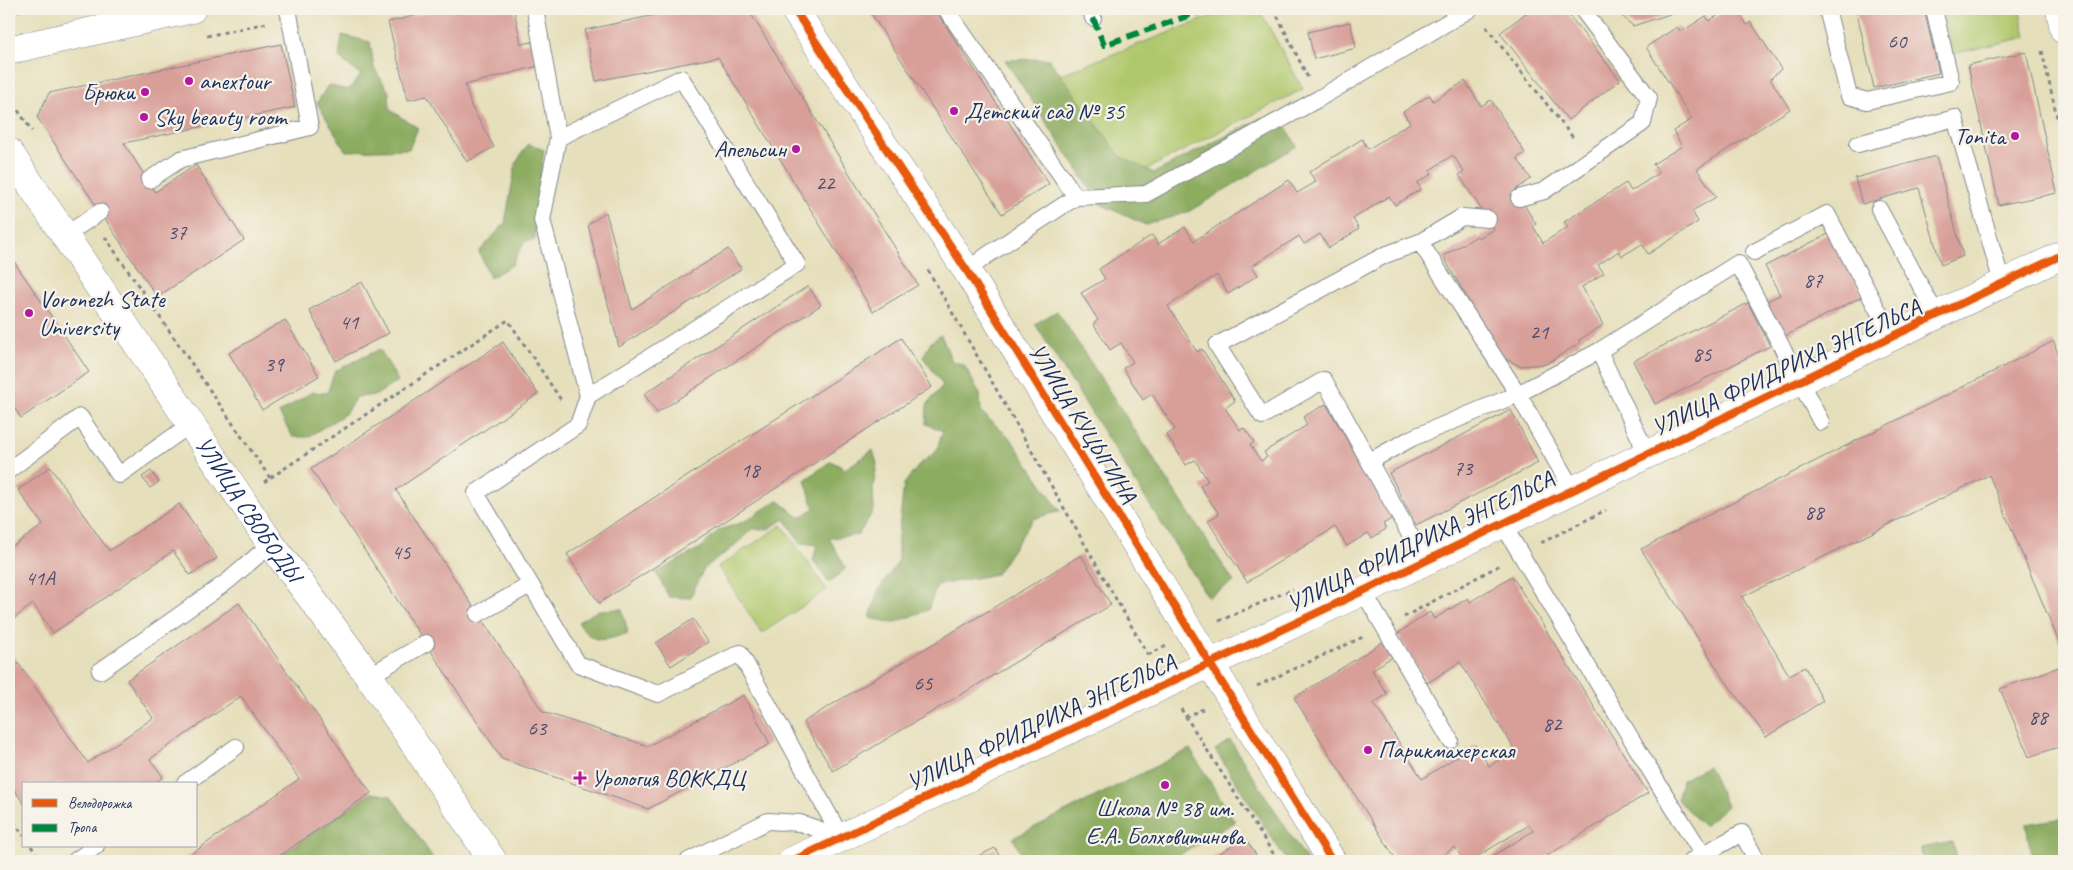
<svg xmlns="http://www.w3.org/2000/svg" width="2073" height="870" font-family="Caveat,sans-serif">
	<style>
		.green { fill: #b0c86d; stroke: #667c66 }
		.forest { fill: #8cac60; stroke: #546e5f }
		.building { fill: #d89f99 }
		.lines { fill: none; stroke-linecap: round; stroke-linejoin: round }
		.lane-casing { stroke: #80878c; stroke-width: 18 }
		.street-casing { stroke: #80878c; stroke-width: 29 }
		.secondary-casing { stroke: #80878c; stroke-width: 29 }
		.path { stroke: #80878c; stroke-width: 3; stroke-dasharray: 4 4; stroke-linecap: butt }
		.lane { stroke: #fff; stroke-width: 16 }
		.street { stroke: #fff; stroke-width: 28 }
		.secondary { stroke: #fff; stroke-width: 28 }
		.quiet { stroke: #00873e; stroke-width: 6; stroke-dasharray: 12 6; stroke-linecap: butt }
		.cycleway-casing { stroke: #f7f3e8; stroke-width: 11 }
		.cycleway { stroke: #e8590c; stroke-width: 8 }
		.poi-dot { fill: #b5179e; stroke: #f7f3e8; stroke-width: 2 }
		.labels { text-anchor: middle; stroke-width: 4.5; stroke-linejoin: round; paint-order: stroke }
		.number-label { font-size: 21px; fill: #4a4b6d }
		.poi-label { font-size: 24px; fill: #1b2f5e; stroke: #f7f3e8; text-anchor: start }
		.street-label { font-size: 24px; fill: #1b2f5e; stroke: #f7f3e8 }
	</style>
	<rect width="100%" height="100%" fill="#f7f3e8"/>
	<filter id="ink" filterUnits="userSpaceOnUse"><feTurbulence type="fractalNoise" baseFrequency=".02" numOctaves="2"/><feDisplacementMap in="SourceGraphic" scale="10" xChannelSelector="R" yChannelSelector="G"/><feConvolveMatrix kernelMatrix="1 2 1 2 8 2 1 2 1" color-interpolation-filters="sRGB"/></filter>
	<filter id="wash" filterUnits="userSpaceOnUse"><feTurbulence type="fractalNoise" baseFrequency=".0096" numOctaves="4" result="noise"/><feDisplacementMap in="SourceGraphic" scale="20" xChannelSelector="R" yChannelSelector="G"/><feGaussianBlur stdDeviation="1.12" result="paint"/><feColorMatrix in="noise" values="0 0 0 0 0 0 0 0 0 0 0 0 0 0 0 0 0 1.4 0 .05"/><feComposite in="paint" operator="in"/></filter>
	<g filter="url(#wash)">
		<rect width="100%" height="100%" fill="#e6dfbb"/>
		<!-- green -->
		<path class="green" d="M 1230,9 L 1259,9 L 1303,89 L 1108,189 L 1033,85 Z
			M 1942,9 L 2019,9 L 2026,37 L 1953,54 Z
			M 782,525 L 827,590 L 762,633 L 718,567 Z"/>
		<!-- forest -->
		<path class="forest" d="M 342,35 L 370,42 L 374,68 L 389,92 L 390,110 L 418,128 L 409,149 L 346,151 L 317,103 L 328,85 L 348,90 L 361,75 L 339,58 Z
			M 1049,59 L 1120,156 L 1154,173 L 1261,118 L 1286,127 L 1297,146 L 1188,212 L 1146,225 L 1100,204 L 1005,60 Z
			M 528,144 L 544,150 L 535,213 L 535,240 L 525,241 L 512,265 L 490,278 L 479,252 L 505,223 L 516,163 Z
			M 1057,311 L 1234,582 L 1208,597 L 1035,324 Z
			M 941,335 L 952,361 L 964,365 L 980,394 L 981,412 L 1011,439 L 1060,511 L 1033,519 L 996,574 L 937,585 L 928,610 L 893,623 L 870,618 L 878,591 L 898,562 L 898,537 L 904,484 L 920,464 L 936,452 L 943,431 L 926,424 L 927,405 L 943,385 L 923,357 L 930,343 Z
			M 380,349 L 398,381 L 376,395 L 356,397 L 345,414 L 308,437 L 293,437 L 279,413 L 312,392 L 327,393 L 335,371 Z
			M 873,450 L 877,464 L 873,488 L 874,510 L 858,535 L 829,538 L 846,568 L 829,583 L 813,560 L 817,545 L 800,543 L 785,519 L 768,529 L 752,529 L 731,549 L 704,568 L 690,598 L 669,597 L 656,573 L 702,547 L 719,530 L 743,522 L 778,500 L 800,518 L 814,508 L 805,480 L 831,461 L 845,469 Z
			M 622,609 L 628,633 C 604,641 593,646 578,622 L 599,610 Z
			M 1230,740 L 1307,861 L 1287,861 L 1215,750 Z
			M 1190,749 L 1235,822 L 1169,861 L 1025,861 L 1013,838 Z
			M 1708,766 L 1727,806 L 1704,826 L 1677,800 L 1682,780 Z
			M 371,793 L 391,796 L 433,858 L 433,861 L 279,861 L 277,858 Z
			M 2064,818 L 2064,861 L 2032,861 L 2026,824 Z
			M 1952,842 L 1958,861 L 1922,861 L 1921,848 Z"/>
		<g id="blocks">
			<!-- building -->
			<path class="building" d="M 443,9 L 514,9 L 521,44 L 532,42 L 538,66 L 465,85 L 471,106 L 494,147 L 467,162 L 427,96 L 408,100 L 388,22 Z
				M 683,9 L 748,9 L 918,285 L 873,312 L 718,57 L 596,81 L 585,30 Z
				M 868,9 L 935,9 L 1049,184 L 1002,214 Z
				M 1531,9 L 1564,9 L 1620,80 L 1568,120 L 1500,33 Z
				M 1614,9 L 1685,9 L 1633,26 Z
				M 1728,9 L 1737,9 L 1747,25 L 1751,22 L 1781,69 L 1770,79 L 1790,109 L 1697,169 L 1716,197 L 1692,211 L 1698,222 L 1648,254 L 1642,244 L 1622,256 L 1619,251 L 1598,265 L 1604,273 L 1582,287 L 1603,325 L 1579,340 L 1580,343 L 1546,364 L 1520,366 L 1500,356 L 1443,256 L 1477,236 L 1479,238 L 1494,229 L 1459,175 L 1464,172 L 1453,155 L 1430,170 L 1432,174 L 1417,183 L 1421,189 L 1395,205 L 1389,196 L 1353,219 L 1359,229 L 1329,248 L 1320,234 L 1304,244 L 1299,236 L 1252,266 L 1258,275 L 1228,294 L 1217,275 L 1168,306 L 1197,352 L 1202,349 L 1235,401 L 1225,408 L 1240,430 L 1244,428 L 1254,442 L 1250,445 L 1261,461 L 1267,457 L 1264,452 L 1307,425 L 1303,417 L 1326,404 L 1393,518 L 1383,524 L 1386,529 L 1372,538 L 1368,533 L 1347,546 L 1335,527 L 1247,582 L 1208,521 L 1219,514 L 1200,486 L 1208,481 L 1195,460 L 1186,465 L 1167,435 L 1175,429 L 1152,394 L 1143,400 L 1123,368 L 1133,362 L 1121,343 L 1110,350 L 1093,324 L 1098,320 L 1081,293 L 1105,279 L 1099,269 L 1152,235 L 1158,244 L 1185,227 L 1194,241 L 1289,180 L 1297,193 L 1316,182 L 1309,172 L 1362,139 L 1368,149 L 1410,123 L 1403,112 L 1430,95 L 1433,101 L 1465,81 L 1481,106 L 1491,100 L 1525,153 L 1517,158 L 1531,179 L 1515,190 L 1536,224 L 1533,226 L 1543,243 L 1568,227 L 1564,222 L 1626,183 L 1631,191 L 1659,173 L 1653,164 L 1682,146 L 1673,131 L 1692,119 L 1646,47 L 1677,27 L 1681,32 L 1706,16 L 1709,21 Z
				M 1856,9 L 1924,9 L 1939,73 L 1874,88 Z
				M 1350,22 L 1356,48 L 1314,59 L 1308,32 Z
				M 281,44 L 295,107 L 124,143 L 155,192 L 196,165 L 244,240 L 157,297 L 37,117 L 49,93 Z
				M 2026,52 L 2057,193 L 1999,205 L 1968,65 Z
				M 1936,156 L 1963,256 L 1941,265 L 1919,188 L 1862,204 L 1855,178 Z
				M 606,212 L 632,309 L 728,249 L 741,269 L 619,347 L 588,225 Z
				M 1830,233 L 1863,296 L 1783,337 L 1765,302 L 1780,295 L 1765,266 Z
				M 9,254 L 89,372 L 21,418 L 9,400 Z
				M 362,282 L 389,333 L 336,361 L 309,310 Z
				M 808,286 L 821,305 L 657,413 L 644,394 Z
				M 1748,303 L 1770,346 L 1655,404 L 1633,361 Z
				M 285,320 L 319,376 L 262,410 L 229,353 Z
				M 901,338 L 932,387 L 599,603 L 567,554 Z
				M 2054,341 L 2064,378 L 2064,654 L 1989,475 L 1742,597 L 1789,675 L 1805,667 L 1823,701 L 1766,737 L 1720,673 L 1641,549 Z
				M 503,342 L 538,394 L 396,490 L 543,712 L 648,746 L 744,695 L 770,744 L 648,809 L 502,759 L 311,469 Z
				M 1511,410 L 1538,463 L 1416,525 L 1389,473 Z
				M 50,467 L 109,551 L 179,504 L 217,558 L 190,575 L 173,551 L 53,633 L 33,604 L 9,622 L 9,549 L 43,525 L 18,490 Z
				M 151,471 L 159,482 L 150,488 L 142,477 Z
				M 1081,555 L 1111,605 L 833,771 L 803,722 Z
				M 1512,576 L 1648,793 L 1539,861 L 1489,861 L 1488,859 L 1533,831 L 1529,825 L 1470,861 L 1464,861 L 1455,847 L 1433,861 L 1397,861 L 1294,698 L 1383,642 L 1392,657 L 1372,670 L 1387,694 L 1374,703 L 1422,779 L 1475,745 L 1489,766 L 1515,750 L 1460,662 L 1427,683 L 1397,634 L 1430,612 L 1434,619 L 1468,598 L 1470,602 Z
				M 239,603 L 371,793 L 272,861 L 181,861 L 299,779 L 241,696 L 150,759 L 163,777 L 154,784 L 24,784 L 24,804 L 9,782 L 9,650 L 88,763 L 153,718 L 127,680 Z
				M 693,619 L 708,642 L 671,666 L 656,643 Z
				M 2064,665 L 2064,745 L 2029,757 L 2000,689 Z
				M 1245,838 L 1260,861 L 1207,861 Z
				M 995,848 L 1002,861 L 968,861 Z"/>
		</g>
	</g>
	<g filter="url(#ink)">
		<use href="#blocks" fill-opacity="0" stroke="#80878c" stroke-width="1"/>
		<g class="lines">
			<!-- lane casing -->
			<g class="lane-casing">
				<path id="lane" d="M 535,9 L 558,138
					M 946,9 L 1076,197
					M 1091,9 L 1093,18
					M 1827,9 L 1849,96 L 1867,101 L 1951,82 L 1934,9
					M 1858,144 L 1955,118 L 2002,283
					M 149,180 L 181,159 L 310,127 L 288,9
					M 1519,198 L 1544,191 L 1643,123 L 1649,98 L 1582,9
					M 1879,209 L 1937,316
					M 64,236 L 100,212
					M 1420,242 L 1462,217 L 1488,219
					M 1754,252 L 1827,214 L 1892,337
					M 967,271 L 986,256 L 1076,197 L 1146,194 L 1318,99 L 1470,9
					M 1599,351 L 1647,454
					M 588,396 L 797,264 L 681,78 L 558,138 L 542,220 L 588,396 L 578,425 L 476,493 L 578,664 L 658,694 L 740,653 L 841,837
					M 1370,461 L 1412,438 L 1518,394 L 1599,351 L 1738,263 L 1821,422
					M 9,470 L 80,417 L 119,475 L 191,424
					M 1502,523 L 1659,785 L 1703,855
					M 1424,560 L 1324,380 L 1262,416 L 1217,345 L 1385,255 L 1420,242 L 1518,394 L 1572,489
					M 1363,591 L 1450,740
					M 478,614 L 530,585
					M 100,671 L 228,581 L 271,544
					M 369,676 L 426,643
					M 184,784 L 236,747
					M 75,861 L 96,846
					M 688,861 L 768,821 L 800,823 L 841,837
					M 1691,861 L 1742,833 L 1757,861"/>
			</g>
			<!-- street casing -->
			<g class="street-casing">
				<path id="street" d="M 794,9 L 967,271 L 1332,861"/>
			</g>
			<!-- secondary casing -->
			<g class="secondary-casing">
				<g id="secondary">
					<path d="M 2060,9 L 2064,30"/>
					<path d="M 9,50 L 192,9"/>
					<path id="s1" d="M 9,152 L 271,544 L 369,676 L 493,861"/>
					<path d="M 792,861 L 1363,591 L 2064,254"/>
				</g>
			</g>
			<!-- path -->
			<path class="path" d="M 1274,9 L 1308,78
				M 9,12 L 29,9
				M 312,13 L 335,9
				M 1486,27 L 1575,140
				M 207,36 L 267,23
				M 2042,51 L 2064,148
				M 9,97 L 32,131
				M 105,237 L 270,478
				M 928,270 L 1148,655
				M 264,482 L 508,320 L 561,400
				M 1541,543 L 1606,510
				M 1404,617 L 1500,565
				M 1219,621 L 1293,589
				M 1148,655 L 1166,646
				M 1257,686 L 1363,637
				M 1181,709 L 1278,861
				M 1185,717 L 1203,709
				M 9,815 L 24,836
				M 31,846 L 41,861
				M 1362,855 L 1366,861"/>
			<!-- lane -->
			<use href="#lane" class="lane"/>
			<!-- street -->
			<use href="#street" class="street"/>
			<!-- secondary -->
			<use href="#secondary" class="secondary"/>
			<!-- quiet -->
			<path class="quiet" d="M 1093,18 L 1104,45 L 1208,9"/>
			<!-- cycleway casing -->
			<g class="cycleway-casing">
				<path id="cycleway" d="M 794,9 L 967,271 L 1332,861
					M 792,861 L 1363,591 L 2064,254"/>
			</g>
			<!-- cycleway -->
			<use href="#cycleway" class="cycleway"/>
		</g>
	</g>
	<!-- markers -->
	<g class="poi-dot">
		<circle cx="189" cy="81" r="5"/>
		<circle cx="145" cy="92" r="5"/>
		<circle cx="954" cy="111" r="5"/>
		<circle cx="144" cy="117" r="5"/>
		<circle cx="2015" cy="136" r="5"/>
		<circle cx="796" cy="149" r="5"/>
		<circle cx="29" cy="313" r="5"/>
		<circle cx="1368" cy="750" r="5"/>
		<path d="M577.5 770.5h5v5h5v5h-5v5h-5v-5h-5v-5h5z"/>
		<circle cx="1165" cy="785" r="5"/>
	</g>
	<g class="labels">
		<!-- number labels -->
		<g class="number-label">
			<text x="1897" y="48">60</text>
			<text x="825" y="190">22</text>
			<text x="177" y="239">37</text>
			<text x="1813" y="287">87</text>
			<text x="349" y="329">41</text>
			<text x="1539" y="339">21</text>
			<text x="1702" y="361">85</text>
			<text x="274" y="371">39</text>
			<text x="1463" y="475">73</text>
			<text x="750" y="477">18</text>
			<text x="1814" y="519">88</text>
			<text x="401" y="559">45</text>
			<text x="40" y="585">41А</text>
			<text x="923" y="690">65</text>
			<text x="2038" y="724">88</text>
			<text x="1552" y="731">82</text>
			<text x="537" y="735">63</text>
		</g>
		<!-- poi labels -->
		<g class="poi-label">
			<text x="199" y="89">anextour</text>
			<text x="135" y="100" text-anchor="end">Брюки</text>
			<text x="964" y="119">Детский сад № 35</text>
			<text x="154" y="125">Sky beauty room</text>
			<text x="2005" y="144" text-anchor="end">Tonita</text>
			<text x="786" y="157" text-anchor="end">Апельсин</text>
			<text x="39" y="307">Voronezh State<tspan x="39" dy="28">University</tspan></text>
			<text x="1378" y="758">Парикмахерская</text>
			<text x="591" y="786">Урология ВОККДЦ</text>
			<text x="1165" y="816" text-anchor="middle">Школа № 38 им.<tspan x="1165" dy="28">Е.А. Болховитинова</tspan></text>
		</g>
		<!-- street labels -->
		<g class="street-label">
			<text transform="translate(1786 367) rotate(-25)" y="8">УЛИЦА ФРИДРИХА ЭНГЕЛЬСА</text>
			<text transform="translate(1083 423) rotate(58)" y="8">УЛИЦА КУЦЫГИНА</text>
			<text dy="8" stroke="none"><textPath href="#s1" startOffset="430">УЛИЦА СВОБОДЫ</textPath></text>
			<text transform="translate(1420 541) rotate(-26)" y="8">УЛИЦА ФРИДРИХА ЭНГЕЛЬСА</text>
			<text transform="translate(1041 722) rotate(-25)" y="8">УЛИЦА ФРИДРИХА ЭНГЕЛЬСА</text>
		</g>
	</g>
	<!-- margin -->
	<rect width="2073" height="870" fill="none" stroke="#f7f3e8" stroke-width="30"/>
	<!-- legend -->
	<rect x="22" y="782" width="175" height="65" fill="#f7f3e8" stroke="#9fa5b1"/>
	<rect x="32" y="799" width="25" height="8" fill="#e8590c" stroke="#9fa5b1"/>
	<text x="68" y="808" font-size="15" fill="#1b2f5e">Велодорожка</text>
	<rect x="32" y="824" width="25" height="8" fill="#00873e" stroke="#9fa5b1"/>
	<text x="68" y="832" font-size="15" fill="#1b2f5e">Тропа</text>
</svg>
